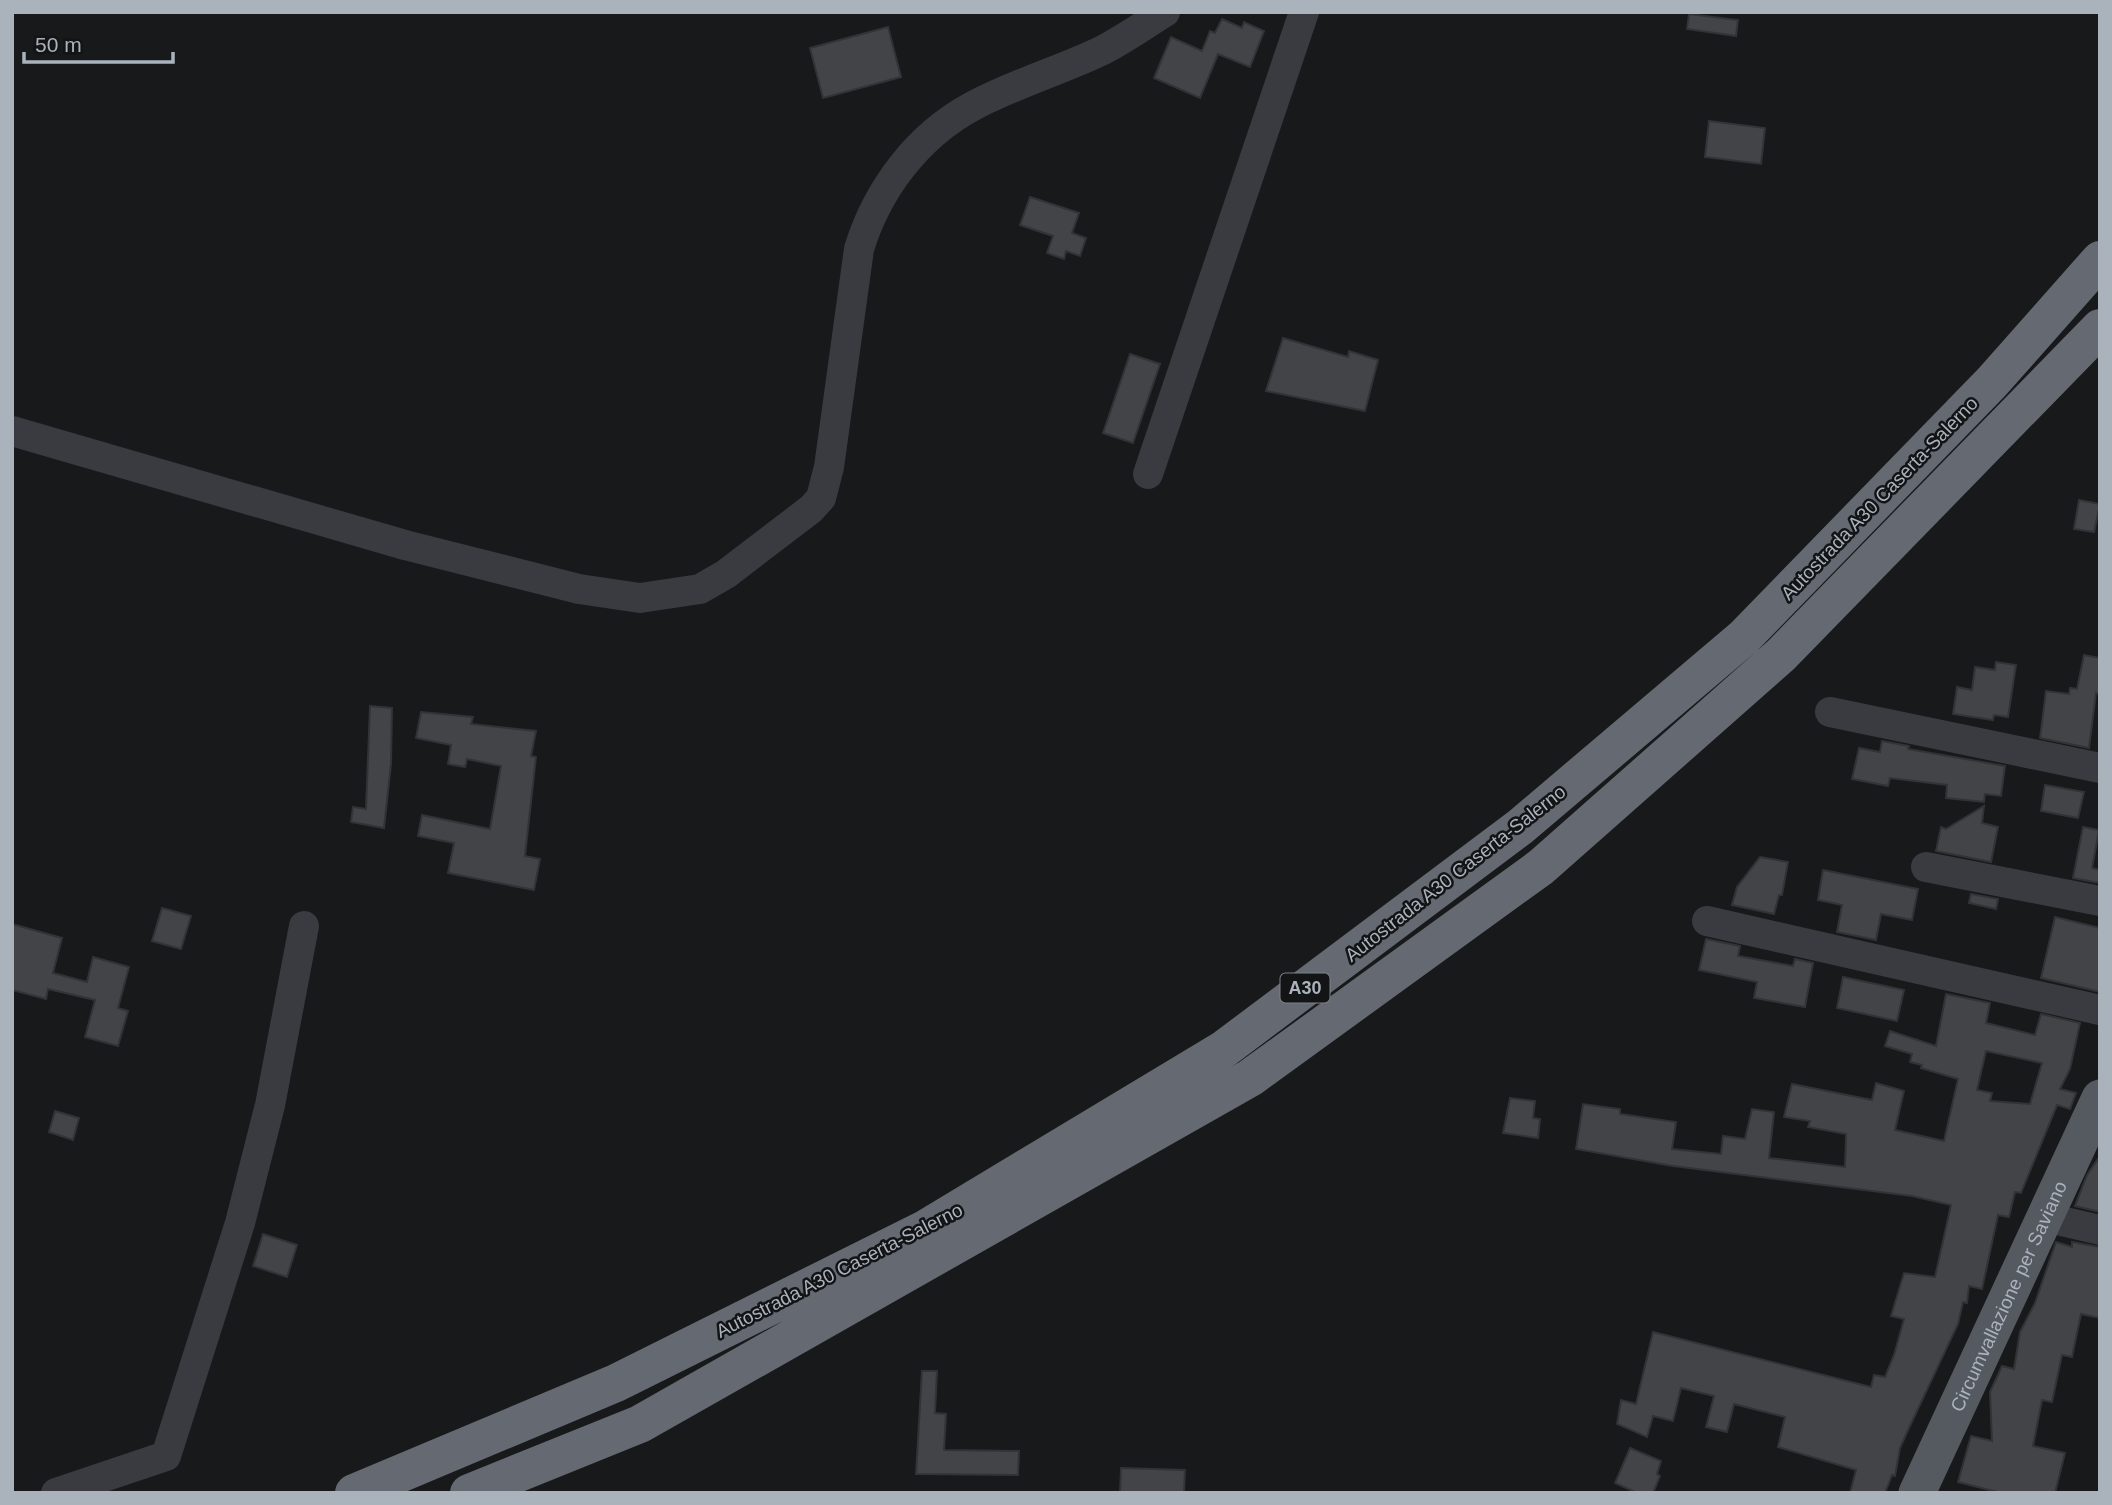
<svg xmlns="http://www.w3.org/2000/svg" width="2112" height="1505" font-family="Arial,sans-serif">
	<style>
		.building { fill: #424448; stroke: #323337; stroke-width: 2; fill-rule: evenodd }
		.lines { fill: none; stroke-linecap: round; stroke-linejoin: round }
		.minor { stroke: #393b41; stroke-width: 30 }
		.major { stroke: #555960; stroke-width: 37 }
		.highway { stroke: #656a72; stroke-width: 38 }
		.labels { text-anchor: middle; stroke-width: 5; stroke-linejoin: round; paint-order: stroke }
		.shield { fill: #131416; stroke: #7d838a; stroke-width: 2 }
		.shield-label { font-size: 18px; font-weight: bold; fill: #aab2bc }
		.street-label { font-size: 19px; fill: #aab2bc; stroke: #131416 }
	</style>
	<rect width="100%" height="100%" fill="#18191b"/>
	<!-- building -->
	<path class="building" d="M 1689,14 L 1738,20 L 1736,36 L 1687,29 Z
		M 1222,19 L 1242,28 L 1244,22 L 1264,31 L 1250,67 L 1218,54 L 1200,98 L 1154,78 L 1171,37 L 1202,51 L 1210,31 L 1215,33 Z
		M 888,27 L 901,77 L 823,98 L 810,48 Z
		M 1709,121 L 1765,128 L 1761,164 L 1705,157 Z
		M 1030,197 L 1079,213 L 1072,233 L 1086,238 L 1080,256 L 1066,251 L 1064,259 L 1047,253 L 1053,236 L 1020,225 Z
		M 1283,338 L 1348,357 L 1349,351 L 1378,360 L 1365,411 L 1266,391 Z
		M 1130,354 L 1160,364 L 1133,443 L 1103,433 Z
		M 2079,500 L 2100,504 L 2094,532 L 2074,529 Z
		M 2084,655 L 2100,658 L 2100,694 L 2096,693 L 2089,748 L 2040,738 L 2046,691 L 2069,694 L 2070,688 L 2077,689 Z
		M 1996,662 L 2016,665 L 2008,717 L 1994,715 L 1993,720 L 1953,714 L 1957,687 L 1972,690 L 1975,667 L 1995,670 Z
		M 370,706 L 392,708 L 391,764 L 384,828 L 351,822 L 353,807 L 366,809 Z
		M 421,712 L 473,717 L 471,724 L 536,731 L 531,756 L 536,757 L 525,856 L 540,859 L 534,890 L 448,873 L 454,843 L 418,836 L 422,815 L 490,829 L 501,766 L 467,759 L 465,767 L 448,764 L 451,745 L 416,738 Z
		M 1882,741 L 1909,746 L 1908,749 L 2005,766 L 2001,796 L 1985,794 L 1984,802 L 1946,798 L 1947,785 L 1890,778 L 1888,786 L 1852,779 L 1859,748 L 1880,752 Z
		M 2045,785 L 2084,792 L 2078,818 L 2041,811 Z
		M 1984,806 L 1982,823 L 1998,827 L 1991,862 L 1936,851 L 1941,827 L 1946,829 Z
		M 2083,827 L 2099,830 L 2092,868 L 2100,870 L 2100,883 L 2073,878 Z
		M 1760,857 L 1788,862 L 1782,895 L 1779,895 L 1774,914 L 1732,905 L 1737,887 Z
		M 1823,870 L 1918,889 L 1912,920 L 1881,914 L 1876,940 L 1837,932 L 1842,905 L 1818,900 Z
		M 1971,894 L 1998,899 L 1996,909 L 1969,903 Z
		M 162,908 L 191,916 L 181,949 L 152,941 Z
		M 2055,917 L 2100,928 L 2100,992 L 2041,978 Z
		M 12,924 L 62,938 L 53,973 L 87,982 L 93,957 L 129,967 L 118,1008 L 128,1011 L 118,1046 L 85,1037 L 95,1000 L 48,989 L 46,999 L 12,990 Z
		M 1706,939 L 1740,946 L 1738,956 L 1793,966 L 1795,959 L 1813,963 L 1805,1007 L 1754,998 L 1757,982 L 1699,970 Z
		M 1843,977 L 1904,990 L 1897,1021 L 1837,1008 Z
		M 1946,994 L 1990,1003 L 1986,1023 L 2035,1035 L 2041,1014 L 2080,1023 L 2070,1069 L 2060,1089 L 2076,1093 L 2070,1109 L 2057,1105 L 2021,1193 L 2015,1192 L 2009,1217 L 1998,1215 L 1982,1289 L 1969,1286 L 1967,1303 L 1963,1302 L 1958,1324 L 1909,1428 L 1900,1448 L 1895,1476 L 1892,1475 L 1885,1493 L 1850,1493 L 1856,1470 L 1778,1447 L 1785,1417 L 1734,1404 L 1727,1432 L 1706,1427 L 1714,1396 L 1681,1388 L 1673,1421 L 1653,1416 L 1647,1437 L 1617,1424 L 1621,1400 L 1636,1404 L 1653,1332 L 1871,1387 L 1874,1375 L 1885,1377 L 1894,1355 L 1904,1319 L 1891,1316 L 1904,1273 L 1935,1277 L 1951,1205 L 1912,1196 L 1673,1166 L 1576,1149 L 1583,1104 L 1620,1109 L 1620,1114 L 1676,1122 L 1672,1149 L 1721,1154 L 1723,1136 L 1745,1139 L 1752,1109 L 1774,1112 L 1769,1158 L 1845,1167 L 1846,1134 L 1808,1127 L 1810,1121 L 1784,1117 L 1792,1084 L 1872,1100 L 1876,1083 L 1904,1091 L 1895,1130 L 1944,1141 L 1958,1079 L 1921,1068 L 1922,1065 L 1910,1062 L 1912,1054 L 1885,1046 L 1890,1031 L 1936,1046 ZM 1986,1051 L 2042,1063 L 2030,1104 L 1990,1101 L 1992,1093 L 1977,1090 Z
		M 1510,1098 L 1535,1101 L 1533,1118 L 1540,1119 L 1538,1138 L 1503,1133 Z
		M 55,1111 L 79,1118 L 73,1140 L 49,1132 Z
		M 2100,1156 L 2100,1212 L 2075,1206 L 2087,1175 Z
		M 263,1234 L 297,1245 L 287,1277 L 253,1266 Z
		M 2056,1242 L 2072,1247 L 2072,1242 L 2100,1247 L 2100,1318 L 2081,1314 L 2072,1357 L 2062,1355 L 2052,1402 L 2042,1400 L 2033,1446 L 2065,1453 L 2055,1493 L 2001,1493 L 1958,1482 L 1971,1436 L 1992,1441 L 1990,1392 L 2002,1366 L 2014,1369 L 2020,1332 L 2035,1303 Z
		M 922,1371 L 937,1371 L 935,1413 L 946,1414 L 944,1450 L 1019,1451 L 1018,1475 L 916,1474 Z
		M 1630,1448 L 1661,1461 L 1657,1474 L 1660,1476 L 1653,1493 L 1637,1493 L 1615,1483 Z
		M 1121,1468 L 1185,1470 L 1184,1493 L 1120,1493 Z"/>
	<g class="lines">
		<!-- minor -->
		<path class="minor" d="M 12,431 L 405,545 L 579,589 L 640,598 L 700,589 L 726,574 L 811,509 L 821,498 L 829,467 L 859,249 C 877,190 917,136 973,106 C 1014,84 1059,71 1101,51 C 1123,40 1144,25 1165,12
			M 1148,474 L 1304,12
			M 1830,712 L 2100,768
			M 1926,867 L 2100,901
			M 1707,921 L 2100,1010
			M 2044,1217 L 2100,1230
			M 56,1493 L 166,1456 L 240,1223 L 270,1105 L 304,926"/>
		<!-- major -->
		<path class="major" id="s1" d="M 1917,1493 L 2100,1098"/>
		<!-- highway -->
		<path class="highway" d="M 354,1493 L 616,1383 L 925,1229 L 1224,1049 L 1520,827 L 1744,637 L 1992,382 L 2100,260
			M 469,1493 L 640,1424 L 1250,1078 L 1541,867 L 1781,655 L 2100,328"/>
	</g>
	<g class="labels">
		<!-- shield labels -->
		<rect class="shield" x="1280.5" y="973.5" width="49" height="29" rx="5"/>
		<g class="shield-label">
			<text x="1305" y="994">A30</text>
		</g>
		<!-- street labels -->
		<g class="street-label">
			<text transform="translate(1879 498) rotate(-46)" y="7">Autostrada A30 Caserta-Salerno</text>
			<text transform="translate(1455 873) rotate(-38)" y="7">Autostrada A30 Caserta-Salerno</text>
			<text transform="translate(839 1270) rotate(-27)" y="7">Autostrada A30 Caserta-Salerno</text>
			<text dy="7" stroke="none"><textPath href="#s1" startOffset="217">Circumvallazione per Saviano</textPath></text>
		</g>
	</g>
	<!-- border -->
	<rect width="2112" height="1505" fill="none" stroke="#aab2bc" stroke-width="28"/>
	<!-- scale -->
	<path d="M24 52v10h149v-10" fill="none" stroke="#aab2bc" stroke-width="3.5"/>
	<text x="35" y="52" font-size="21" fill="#aab2bc" stroke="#131416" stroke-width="5" paint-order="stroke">50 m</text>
</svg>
